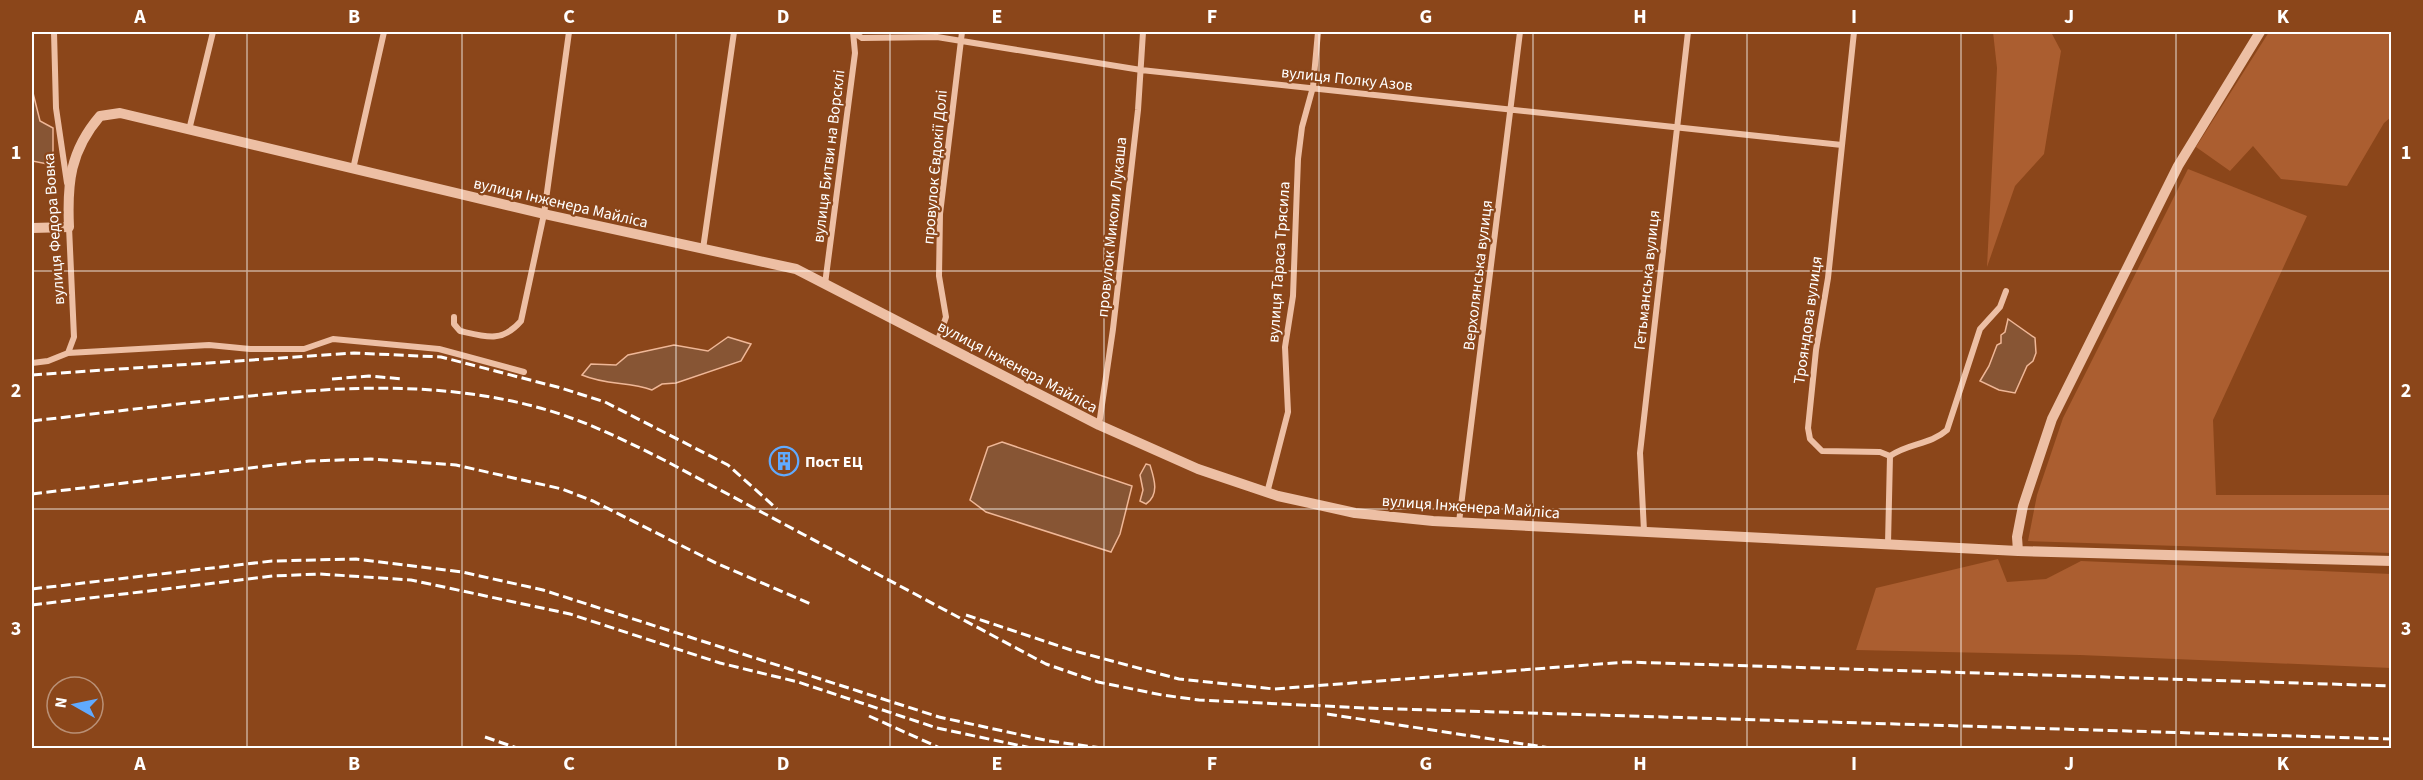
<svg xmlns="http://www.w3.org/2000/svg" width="2423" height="780" font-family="'Source Sans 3',sans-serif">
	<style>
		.green { fill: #ab5e30 }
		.water { fill: #875534; stroke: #efb797; stroke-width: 1.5 }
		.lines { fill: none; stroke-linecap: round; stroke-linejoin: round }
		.minor { stroke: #edbfa4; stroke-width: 6 }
		.tertiary { stroke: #edbfa4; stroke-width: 10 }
		.rail { stroke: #fff; stroke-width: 3; stroke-dasharray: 10 4.5; stroke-linecap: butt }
		.grid { fill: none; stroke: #fff; stroke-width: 1.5; stroke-opacity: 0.55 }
		.labels { text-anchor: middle; stroke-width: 4.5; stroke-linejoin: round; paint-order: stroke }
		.street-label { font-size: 16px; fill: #fff; stroke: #8b461a }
		.poi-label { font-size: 16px; font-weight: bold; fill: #fff; stroke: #8b461a; text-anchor: start }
		.neatline { fill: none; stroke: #fff; stroke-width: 2 }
		.grid-label { font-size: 20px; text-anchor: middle; font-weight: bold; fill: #fff }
	</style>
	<rect width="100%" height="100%" fill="#8b461a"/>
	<!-- green -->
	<path class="green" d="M 1993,32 L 2051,32 L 2061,51 L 2044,154 L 2015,186 L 1987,267 L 1997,68 Z
		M 2269,32 L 2391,32 L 2391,117 L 2384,123 L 2347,186 L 2281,179 L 2253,146 L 2230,171 L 2196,147 Z
		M 2188,169 L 2307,216 L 2213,420 L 2216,495 L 2391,495 L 2391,553 L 2028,541 L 2037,495 L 2063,418 Z
		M 1998,559 L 2007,582 L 2046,579 L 2081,561 L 2391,574 L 2391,668 L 2080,655 L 1856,650 L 1876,588 Z"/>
	<!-- water -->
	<path class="water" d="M 32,89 L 40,121 L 53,128 L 53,165 L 32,161 Z
		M 2008,319 L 2035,338 L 2036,353 L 2033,361 L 2027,366 L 2015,393 L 1999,390 L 1980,381 L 1989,366 L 1997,345 L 2001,343 L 2001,335 L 2005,332 Z
		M 728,337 L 751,344 L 741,361 L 676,383 L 662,384 L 652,390 C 628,381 608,386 582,375 L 591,364 L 616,365 L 628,355 L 674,345 L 708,351 Z
		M 1002,442 L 1132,486 L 1120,534 L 1111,552 L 986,512 L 970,500 L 988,447 Z
		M 1146,464 L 1150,465 C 1154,478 1160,495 1146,504 L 1140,501 L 1143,490 L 1140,475 Z"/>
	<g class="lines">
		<!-- minor -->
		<path class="minor" d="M 54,32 L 56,108 L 67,183
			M 853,32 L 862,38 L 937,37 L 1141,70 L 1842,145
			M 1854,32 L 1828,278 L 1816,350 L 1808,428 L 1810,439 L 1822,451 L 1880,452 L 1890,456 L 1888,544
			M 189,130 L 213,32
			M 353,169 L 384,32
			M 703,249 L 734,32
			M 825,284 L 855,53 L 853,32
			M 454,317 L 454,324 L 460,331 C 486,337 502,343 521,321 L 544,214 L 569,32
			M 938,340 L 946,317 L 939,276 L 940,214 L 962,32
			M 68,353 L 74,337 L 69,227
			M 32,363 L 48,361 L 68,353 L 209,345 L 250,349 L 304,349 L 333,339 L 439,349 L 524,372
			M 1099,425 L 1113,329 L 1138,110 L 1143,32
			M 1890,456 C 1908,443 1930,445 1947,430 L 1980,329 L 2000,307 L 2006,291
			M 1267,493 L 1288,412 L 1285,347 L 1293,296 L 1298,159 L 1302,127 L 1313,87 L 1318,32
			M 1459,522 L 1520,32
			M 1644,531 L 1640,453 L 1688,32"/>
		<!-- tertiary -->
		<path class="tertiary" d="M 32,228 L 69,227 C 67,183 70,151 100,116 L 120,113 L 544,214 L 796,269 L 1099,425 L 1198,469 L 1278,496 L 1355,513 L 1433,521 L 2018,551 L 2392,561
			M 2018,551 L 2017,537 L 2023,506 L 2052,419 L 2178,166 L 2260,32"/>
		<!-- rail -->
		<path class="rail" d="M 32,375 L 354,353 L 441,357 L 561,388 L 605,402 L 728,465 L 777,509
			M 332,379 L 369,376 L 403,379
			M 32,421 C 92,414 152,407 213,400 C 329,387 446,377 560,414 C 596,426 630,443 664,460 L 1046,664 L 1098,682 L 1162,695 L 1199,700 L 1366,708 L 2392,739
			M 32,494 L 309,461 L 371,459 L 456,465 L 562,489 L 593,501 L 718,564 L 811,604
			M 32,589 L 272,561 L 356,559 L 462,572 L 543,590 L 939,717 L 1049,741 L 1102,748
			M 32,605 L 273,576 L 320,574 L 411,580 L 570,614 L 720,663 L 798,682 L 937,728 L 1031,748
			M 966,615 L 1071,650 L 1179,679 L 1274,689 L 1626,662 L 2392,686
			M 1327,714 L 1550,748
			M 869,716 L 940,748
			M 485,737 L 517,748"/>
	</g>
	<!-- grid -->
	<path class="grid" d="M 247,32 L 247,748M 462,32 L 462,748M 676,32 L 676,748M 890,32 L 890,748M 1104,32 L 1104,748M 1319,32 L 1319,748M 1533,32 L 1533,748M 1747,32 L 1747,748M 1961,32 L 1961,748M 2176,32 L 2176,748M 32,271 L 2392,271M 32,509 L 2392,509"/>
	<!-- icons -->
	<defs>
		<g id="building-ring" transform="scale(1.5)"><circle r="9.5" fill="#8b461a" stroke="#60aaff" stroke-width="1.5"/><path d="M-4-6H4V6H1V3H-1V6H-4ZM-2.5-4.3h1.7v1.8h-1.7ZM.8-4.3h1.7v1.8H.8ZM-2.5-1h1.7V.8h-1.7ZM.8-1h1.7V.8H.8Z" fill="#60aaff"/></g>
	</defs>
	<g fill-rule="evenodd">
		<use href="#building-ring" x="784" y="461"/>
	</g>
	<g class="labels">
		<!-- street labels -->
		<g class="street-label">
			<text transform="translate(1347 78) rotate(6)" y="6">вулиця Полку Азов</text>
			<text transform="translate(828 156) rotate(-83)" y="6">вулиця Битви на Ворсклі</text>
			<text transform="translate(934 167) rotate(-85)" y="6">провулок Євдокії Долі</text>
			<text transform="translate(561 202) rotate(13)" y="6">вулиця Інженера Майліса</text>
			<text transform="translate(1111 227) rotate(-84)" y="6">провулок Миколи Лукаша</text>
			<text transform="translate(53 229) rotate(-94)" y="6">вулиця Федора Вовка</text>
			<text transform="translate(1278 262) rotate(-86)" y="6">вулиця Тараса Трясила</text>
			<text transform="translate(1477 275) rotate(-83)" y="6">Верхолянська вулиця</text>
			<text transform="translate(1646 280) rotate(-84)" y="6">Гетьманська вулиця</text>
			<text transform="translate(1807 320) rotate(-82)" y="6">Трояндова вулиця</text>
			<text transform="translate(1018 366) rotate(28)" y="6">вулиця Інженера Майліса</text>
			<text transform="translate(1471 506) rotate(4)" y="6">вулиця Інженера Майліса</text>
		</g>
		<!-- poi labels -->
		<g class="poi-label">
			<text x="805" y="467">Пост ЕЦ</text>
		</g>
	</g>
	<!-- border -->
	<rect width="2423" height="780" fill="none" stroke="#8b461a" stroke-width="66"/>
	<!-- north arrow -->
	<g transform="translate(75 705) rotate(279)"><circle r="28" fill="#8b461a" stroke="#b99076" stroke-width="1.5"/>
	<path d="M0-4.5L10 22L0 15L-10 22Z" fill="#60aaff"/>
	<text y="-9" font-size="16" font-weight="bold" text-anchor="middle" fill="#ffffff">N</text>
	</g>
	<rect x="33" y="33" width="2357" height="714" class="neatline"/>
	<g class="grid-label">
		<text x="140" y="23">A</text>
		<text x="354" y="23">B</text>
		<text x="569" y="23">C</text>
		<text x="783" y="23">D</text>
		<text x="997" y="23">E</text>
		<text x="1212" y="23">F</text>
		<text x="1426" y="23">G</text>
		<text x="1640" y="23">H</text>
		<text x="1854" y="23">I</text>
		<text x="2069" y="23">J</text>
		<text x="2283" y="23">K</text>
		<text x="16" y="159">1</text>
		<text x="2406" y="159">1</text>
		<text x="16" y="397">2</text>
		<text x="2406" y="397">2</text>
		<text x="16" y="635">3</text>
		<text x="2406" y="635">3</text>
		<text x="140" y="770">A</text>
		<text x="354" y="770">B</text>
		<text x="569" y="770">C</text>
		<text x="783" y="770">D</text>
		<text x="997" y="770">E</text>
		<text x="1212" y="770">F</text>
		<text x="1426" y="770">G</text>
		<text x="1640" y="770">H</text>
		<text x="1854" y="770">I</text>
		<text x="2069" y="770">J</text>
		<text x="2283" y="770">K</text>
	</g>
</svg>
